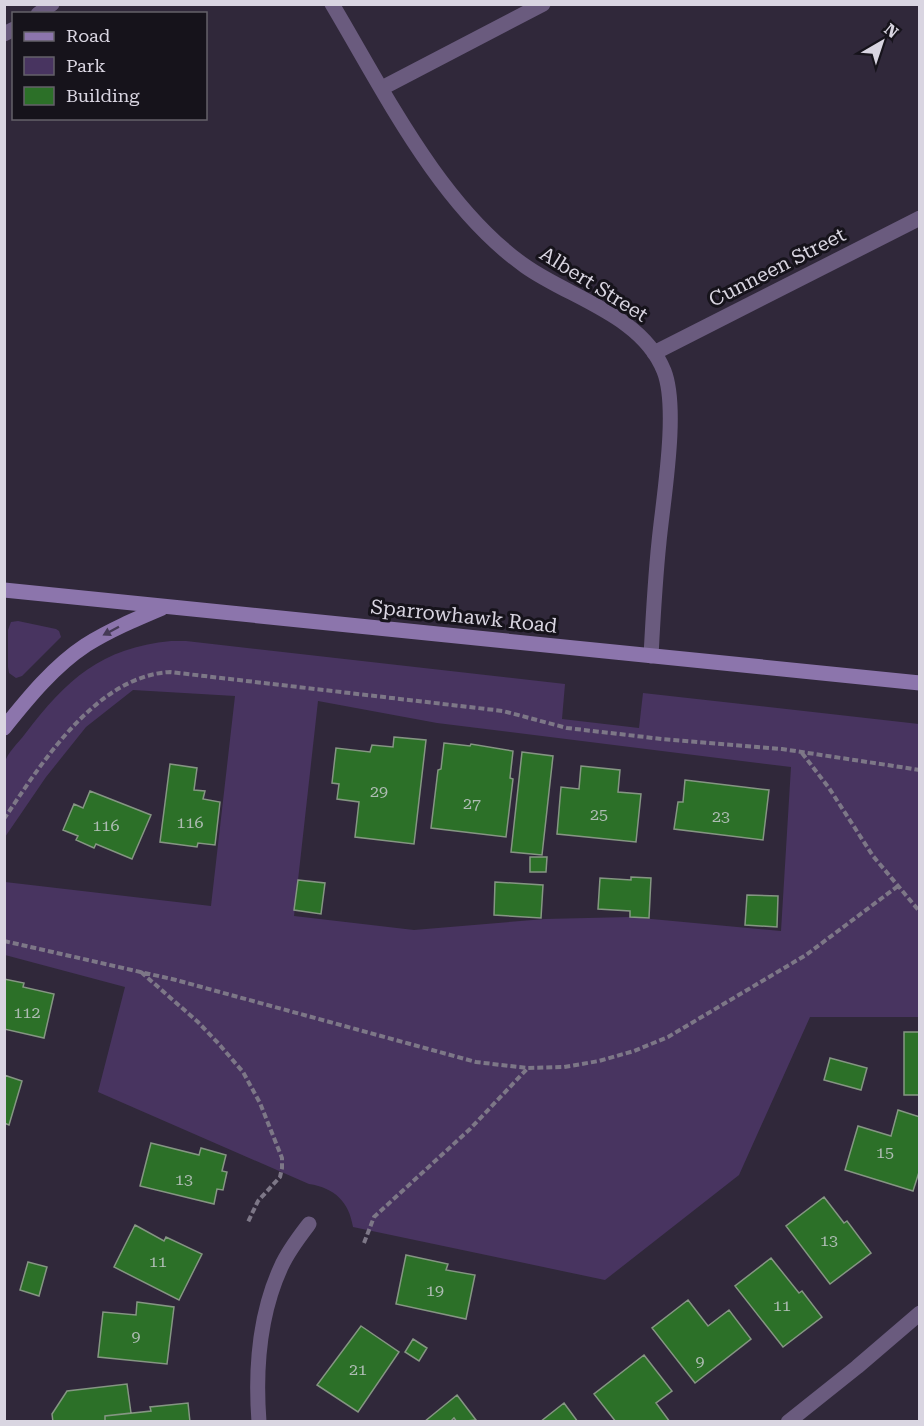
<svg xmlns="http://www.w3.org/2000/svg" width="924" height="1426" font-family="'Roboto Serif',serif">
	<style>
		.green { fill: #483460; fill-rule: evenodd }
		.building { fill: #2c7028; stroke: #859683; stroke-width: 1.5 }
		.lines { fill: none; stroke-linecap: round; stroke-linejoin: round }
		.path { stroke: #7d7787; stroke-width: 4; stroke-dasharray: 6 3; stroke-linecap: butt }
		.minor { stroke: #6a5b7e; stroke-width: 15 }
		.secondary { stroke: #8c75ac; stroke-width: 15 }
		.oneway { fill: #453a55 }
		.labels { text-anchor: middle; stroke-width: 6; stroke-linejoin: round; paint-order: stroke }
		.number-label { font-size: 16px; fill: #aebcb3 }
		.street-label { font-size: 20px; fill: #d9d5e1; stroke: #16131b }
	</style>
	<rect width="100%" height="100%" fill="#30283a"/>
	<!-- green -->
	<path class="green" d="M 18,621 L 56,629 L 59,631 L 61,637 L 22,676 L 16,678 L 9,673 L 8,667 L 8,630 L 11,622 Z
		M 171,641 L 186,641 L 565,684 L 562,719 L 639,728 L 643,693 L 919,724 L 919,1017 L 810,1017 L 739,1175 L 605,1280 L 353,1227 C 349,1202 335,1188 309,1184 L 98,1092 L 125,987 L 5,955 L 5,882 L 211,906 L 235,696 L 133,690 L 86,727 L 46,777 L 5,837 C 5,816 1,783 5,763 C 6,754 19,742 25,734 C 67,679 101,648 171,641 ZM 318,701 L 437,723 L 791,767 L 781,931 L 630,917 L 545,919 L 414,930 L 294,916 Z"/>
	<!-- building -->
	<path class="building" d="M 394,737 L 426,740 L 414,844 L 355,837 L 359,802 L 337,799 L 339,784 L 332,783 L 336,748 L 370,752 L 372,745 L 393,747 Z
		M 444,743 L 470,746 L 471,744 L 513,751 L 510,778 L 513,779 L 506,837 L 431,828 L 438,770 L 441,769 Z
		M 522,752 L 553,756 L 542,855 L 511,852 Z
		M 170,764 L 197,768 L 194,790 L 205,791 L 203,799 L 220,802 L 215,845 L 198,843 L 197,847 L 160,842 Z
		M 581,766 L 620,770 L 618,792 L 641,794 L 636,842 L 557,834 L 561,787 L 579,789 Z
		M 685,780 L 769,790 L 763,840 L 674,829 L 678,802 L 683,802 Z
		M 90,791 L 151,815 L 132,859 L 96,844 L 94,848 L 76,840 L 78,836 L 63,830 L 74,804 L 83,808 Z
		M 530,857 L 547,857 L 546,872 L 530,872 Z
		M 631,877 L 651,878 L 649,918 L 630,917 L 630,911 L 598,909 L 600,878 L 631,880 Z
		M 298,880 L 325,883 L 321,914 L 294,910 Z
		M 495,882 L 543,885 L 541,918 L 494,915 Z
		M 747,895 L 778,896 L 777,927 L 745,925 Z
		M 4,979 L 24,983 L 23,987 L 54,994 L 44,1038 L 4,1029 Z
		M 904,1032 L 920,1032 L 920,1095 L 904,1095 Z
		M 830,1058 L 867,1068 L 861,1090 L 824,1080 Z
		M 4,1075 L 22,1081 L 9,1125 L 4,1123 Z
		M 898,1110 L 920,1117 L 920,1169 L 913,1191 L 845,1170 L 858,1126 L 891,1136 Z
		M 151,1143 L 199,1155 L 201,1148 L 226,1155 L 222,1171 L 227,1172 L 223,1190 L 217,1189 L 214,1204 L 140,1186 Z
		M 824,1197 L 844,1223 L 847,1221 L 871,1253 L 830,1284 L 786,1226 Z
		M 135,1225 L 164,1241 L 166,1237 L 202,1254 L 179,1300 L 114,1267 Z
		M 406,1255 L 448,1264 L 446,1270 L 475,1275 L 466,1319 L 396,1304 Z
		M 771,1258 L 799,1293 L 802,1291 L 822,1317 L 783,1347 L 735,1286 Z
		M 28,1262 L 47,1267 L 39,1296 L 20,1290 Z
		M 688,1300 L 708,1326 L 729,1310 L 751,1339 L 695,1383 L 652,1328 Z
		M 137,1302 L 174,1307 L 167,1364 L 98,1357 L 103,1312 L 136,1315 Z
		M 361,1326 L 399,1352 L 358,1412 L 317,1385 Z
		M 413,1339 L 427,1348 L 419,1361 L 405,1352 Z
		M 644,1355 L 672,1391 L 656,1403 L 670,1422 L 616,1422 L 594,1394 Z
		M 127,1384 L 131,1413 L 105,1416 L 105,1422 L 53,1422 L 52,1414 L 67,1391 Z
		M 457,1395 L 476,1420 L 457,1422 L 454,1418 L 450,1422 L 424,1422 Z
		M 188,1403 L 190,1422 L 105,1422 L 105,1416 L 151,1411 L 150,1407 Z
		M 564,1403 L 578,1422 L 540,1422 Z"/>
	<g class="lines">
		<!-- path -->
		<path class="path" d="M 802,753 L 829,788 L 873,856 L 920,912
			M 4,819 C 41,764 96,676 170,672 L 503,711 L 567,728 L 662,739 L 782,749 L 920,770
			M 4,941 L 176,980 L 476,1062 L 527,1068 L 564,1067 L 599,1061 L 634,1051 L 668,1037 L 806,955 L 898,886
			M 141,972 L 198,1022 L 218,1043 L 243,1072 L 260,1103 L 282,1158 L 282,1168 L 280,1177 L 258,1201 L 248,1222
			M 364,1243 L 374,1217 L 470,1129 L 527,1069"/>
		<!-- minor -->
		<path class="minor" d="M 332,4 C 385,93 440,206 525,266 C 570,298 642,315 664,371 C 679,409 663,500 659,542 C 655,580 653,618 651,656
			M 38,14 L 52,4
			M 4,34 L 14,29
			M 382,88 L 543,4
			M 654,353 L 920,218
			M 259,1422 C 255,1369 259,1315 281,1267 C 288,1251 299,1237 309,1224
			M 788,1422 L 857,1367 L 920,1313"/>
		<!-- secondary -->
		<path class="secondary" d="M 4,590 L 920,683
			M 4,728 C 28,698 54,666 86,645 C 110,630 136,619 162,608"/>
	</g>
	<!-- one-way arrows -->
	<defs><path id="oneway-solid" d="M-6-.8H1V-3.2L6.5 0L1 3.2V.8H-6Z" transform="scale(1.5)"/></defs>
	<use class="oneway" href="#oneway-solid" transform="translate(111 631) rotate(152)"/>
	<g class="labels">
		<!-- number labels -->
		<g class="number-label">
			<text x="379" y="797">29</text>
			<text x="472" y="809">27</text>
			<text x="599" y="820">25</text>
			<text x="721" y="822">23</text>
			<text x="190" y="828">116</text>
			<text x="106" y="831">116</text>
			<text x="27" y="1018">112</text>
			<text x="885" y="1158">15</text>
			<text x="184" y="1185">13</text>
			<text x="829" y="1246">13</text>
			<text x="158" y="1267">11</text>
			<text x="435" y="1296">19</text>
			<text x="782" y="1311">11</text>
			<text x="136" y="1342">9</text>
			<text x="700" y="1367">9</text>
			<text x="358" y="1375">21</text>
		</g>
		<!-- street labels -->
		<g class="street-label">
			<text transform="translate(777 267) rotate(-27)" y="7">Cunneen Street</text>
			<text transform="translate(594 284) rotate(32)" y="7">Albert Street</text>
			<text transform="translate(464 616) rotate(6)" y="7">Sparrowhawk Road</text>
		</g>
	</g>
	<!-- border -->
	<rect width="924" height="1426" fill="none" stroke="#d9d5e1" stroke-width="12"/>
	<!-- legend -->
	<rect x="12" y="12" width="195" height="108" fill="#16131b" stroke="#64616a" stroke-width="1.5"/>
	<rect x="24" y="32" width="30" height="9" fill="#8c75ac" stroke="#64616a" stroke-width="1.5"/>
	<text x="66" y="42" font-size="18" fill="#d9d5e1">Road</text>
	<rect x="24" y="57" width="30" height="18" fill="#483460" stroke="#64616a" stroke-width="1.5"/>
	<text x="66" y="72" font-size="18" fill="#d9d5e1">Park</text>
	<rect x="24" y="87" width="30" height="18" fill="#2c7028" stroke="#64616a" stroke-width="1.5"/>
	<text x="66" y="102" font-size="18" fill="#d9d5e1">Building</text>
	<!-- north arrow -->
	<g transform="translate(882 42) rotate(39)" stroke="#16131b" stroke-width="4.5" paint-order="stroke">
	<path d="M0-4.5L10 22L0 15L-10 22Z" fill="#d9d5e1"/>
	<text y="-9" font-size="16" font-weight="bold" text-anchor="middle" fill="#d9d5e1">N</text>
	</g>
</svg>
